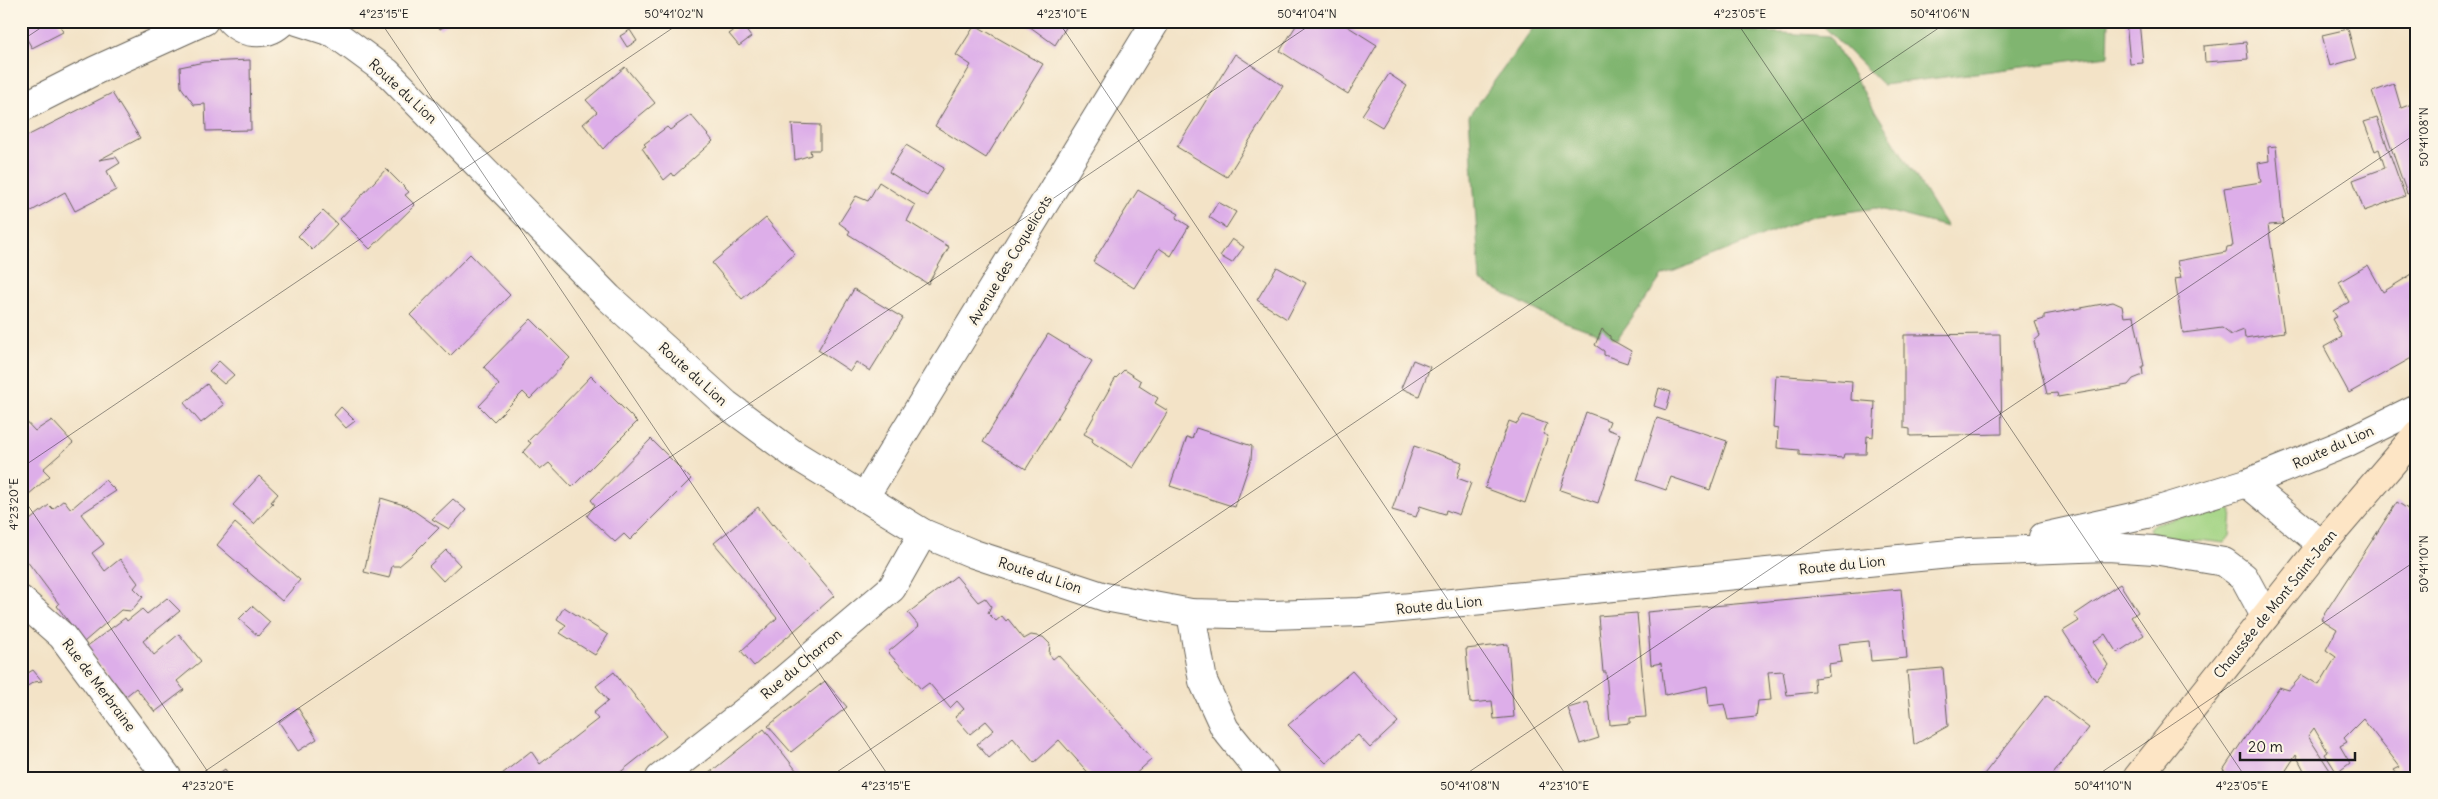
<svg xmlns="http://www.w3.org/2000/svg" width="2438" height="799" font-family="Delius,sans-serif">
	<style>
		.green { fill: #a1d382; stroke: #5e784f }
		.forest { fill: #80b570; stroke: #4e6846 }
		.building { fill: #ddaee9 }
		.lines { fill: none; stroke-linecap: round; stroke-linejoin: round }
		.pedestrian-casing { stroke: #676258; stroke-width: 30 }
		.minor-casing { stroke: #676258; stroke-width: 30 }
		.tertiary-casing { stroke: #676258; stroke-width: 30 }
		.secondary-casing { stroke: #676258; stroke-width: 30 }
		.pedestrian { stroke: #fff; stroke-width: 28 }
		.minor { stroke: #fff; stroke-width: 28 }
		.tertiary { stroke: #fff; stroke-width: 28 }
		.secondary { stroke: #fde5c5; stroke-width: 28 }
		.ticks { fill: none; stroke: #1c1c1c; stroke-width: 1; stroke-opacity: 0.45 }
		.labels { text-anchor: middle; stroke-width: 5; stroke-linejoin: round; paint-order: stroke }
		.street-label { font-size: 14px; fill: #1c1c1c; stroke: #fcf5e5 }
		.neatline { fill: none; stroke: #1c1c1c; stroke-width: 2 }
		.ticks-label { font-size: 12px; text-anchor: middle; fill: #1c1c1c }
	</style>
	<rect width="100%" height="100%" fill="#fcf5e5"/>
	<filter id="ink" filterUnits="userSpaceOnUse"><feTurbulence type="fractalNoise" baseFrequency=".02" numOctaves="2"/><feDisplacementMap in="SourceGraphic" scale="10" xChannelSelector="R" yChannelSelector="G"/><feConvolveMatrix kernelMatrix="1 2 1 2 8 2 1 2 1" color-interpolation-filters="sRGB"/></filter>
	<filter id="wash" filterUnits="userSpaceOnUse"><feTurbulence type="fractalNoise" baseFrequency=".0096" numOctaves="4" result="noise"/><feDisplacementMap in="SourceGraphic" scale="20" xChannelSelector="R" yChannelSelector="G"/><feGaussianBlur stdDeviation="1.12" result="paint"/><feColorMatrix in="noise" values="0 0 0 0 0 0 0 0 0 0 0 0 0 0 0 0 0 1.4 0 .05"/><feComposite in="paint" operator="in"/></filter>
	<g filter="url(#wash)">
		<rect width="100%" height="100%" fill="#f3e3c7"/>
		<!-- green -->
		<path class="green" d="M 2223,506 L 2232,511 L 2230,536 L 2224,543 L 2152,534 L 2149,528 L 2156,524 Z"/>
		<!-- forest -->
		<path class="forest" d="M 1538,21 L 1597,21 L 1829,36 L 1947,227 L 1876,208 L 1810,217 L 1662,276 L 1617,340 L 1545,315 L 1480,281 L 1469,116 Z
			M 1818,21 L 2109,21 L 2108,56 L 1883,85 Z"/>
		<g id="blocks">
			<!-- building -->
			<path class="building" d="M 21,21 L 58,21 L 63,32 L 32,48 L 21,29 Z
				M 436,21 L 453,21 L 440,29 Z
				M 1022,21 L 1070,21 L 1055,45 Z
				M 1299,21 L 1339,21 L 1377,45 L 1348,94 L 1280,51 Z
				M 2126,21 L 2139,21 L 2143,63 L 2130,64 Z
				M 742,25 L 751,37 L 739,46 L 729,34 Z
				M 975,25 L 1043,64 L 986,158 L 935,126 L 971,65 L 956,55 Z
				M 2348,29 L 2356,59 L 2330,66 L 2322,35 Z
				M 630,30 L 637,41 L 627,47 L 620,36 Z
				M 2246,42 L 2248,59 L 2205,62 L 2204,46 Z
				M 1235,54 L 1283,86 L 1227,177 L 1177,147 Z
				M 250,60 L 251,130 L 206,131 L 205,104 L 194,105 L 181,87 L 180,67 L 204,62 Z
				M 625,67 L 655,103 L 616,135 L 603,149 L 583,124 L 597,112 L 586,100 Z
				M 1389,74 L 1407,86 L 1382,127 L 1362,115 Z
				M 2394,84 L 2401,108 L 2417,102 L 2417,190 L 2407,194 L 2372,92 Z
				M 112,93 L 140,138 L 99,160 L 116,157 L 120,163 L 107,171 L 116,190 L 75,211 L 65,192 L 21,217 L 21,139 Z
				M 691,115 L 713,141 L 674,176 L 672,173 L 664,180 L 642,148 L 646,146 L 644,144 L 667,127 L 670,130 Z
				M 2377,118 L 2405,196 L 2364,211 L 2353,180 L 2385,168 L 2379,149 L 2375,151 L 2364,122 Z
				M 792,124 L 820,125 L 820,150 L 810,150 L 811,155 L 795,160 Z
				M 906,145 L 944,168 L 927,196 L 889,172 Z
				M 2276,146 L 2283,224 L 2268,225 L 2284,332 L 2245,338 L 2244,330 L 2231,335 L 2222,328 L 2183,333 L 2175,279 L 2181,278 L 2177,261 L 2226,252 L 2227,247 L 2233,246 L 2224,188 L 2261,182 L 2258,163 L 2269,161 L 2268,147 Z
				M 386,169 L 409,192 L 405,195 L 415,205 L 370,249 L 340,219 Z
				M 879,182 L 915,205 L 907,221 L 949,247 L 928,284 L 848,234 L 850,231 L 839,223 L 856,196 L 868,201 Z
				M 1138,190 L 1179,214 L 1176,218 L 1189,226 L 1171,256 L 1159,248 L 1134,288 L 1093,262 Z
				M 1218,202 L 1236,212 L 1226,228 L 1209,217 Z
				M 323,211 L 337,224 L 312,250 L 298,236 Z
				M 766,218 L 795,254 L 742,299 L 712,263 Z
				M 21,236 L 28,249 L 21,253 Z
				M 1232,239 L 1244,247 L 1232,263 L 1220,256 Z
				M 470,254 L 510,295 L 450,356 L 410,315 Z
				M 2368,265 L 2383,292 L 2417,271 L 2417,355 L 2349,393 L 2324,347 L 2342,337 L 2332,319 L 2337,317 L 2333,311 L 2349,302 L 2339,282 Z
				M 1277,267 L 1306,283 L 1287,319 L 1257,300 Z
				M 854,289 L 903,318 L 870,371 L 856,362 L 850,371 L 818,350 Z
				M 2113,302 L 2122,306 L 2124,317 L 2134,316 L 2144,366 L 2142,366 L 2143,375 L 2133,379 L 2128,385 L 2058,397 L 2057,393 L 2047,394 L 2034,341 L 2040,336 L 2035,322 L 2044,319 L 2044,315 Z
				M 531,319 L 570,358 L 530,399 L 523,392 L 494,421 L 479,406 L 499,385 L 484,367 Z
				M 1602,329 L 1610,336 L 1610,339 L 1631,351 L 1627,363 L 1604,355 L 1604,351 L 1595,345 Z
				M 1048,334 L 1092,361 L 1026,469 L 983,442 Z
				M 2000,334 L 2002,434 L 1910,436 L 1910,429 L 1904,428 L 1904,335 Z
				M 1413,360 L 1430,367 L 1419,396 L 1401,388 Z
				M 219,361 L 234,375 L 224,384 L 209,371 Z
				M 1124,370 L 1141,381 L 1139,386 L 1158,398 L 1155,403 L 1168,411 L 1133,468 L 1094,443 L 1092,441 L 1093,439 L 1084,434 L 1115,379 Z
				M 1776,375 L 1852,381 L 1851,400 L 1875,402 L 1873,437 L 1867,436 L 1866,454 L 1844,454 L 1843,458 L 1799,455 L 1799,450 L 1777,448 L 1778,429 L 1773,428 Z
				M 591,376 L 637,422 L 572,487 L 549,463 L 540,470 L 523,452 L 531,443 L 528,441 Z
				M 207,384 L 224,405 L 201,423 L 184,403 Z
				M 1659,388 L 1671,392 L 1666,410 L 1654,406 Z
				M 341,407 L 355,421 L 346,428 L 334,415 Z
				M 1586,412 L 1610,421 L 1607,429 L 1620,434 L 1598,503 L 1560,490 Z
				M 1523,415 L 1547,424 L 1543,434 L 1548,436 L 1525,503 L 1485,488 L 1509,421 L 1517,424 Z
				M 21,416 L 35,431 L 52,420 L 73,443 L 43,469 L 50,476 L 21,501 Z
				M 1657,418 L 1727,441 L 1710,490 L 1671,477 L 1666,490 L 1637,480 Z
				M 1196,428 L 1252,446 L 1251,459 L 1235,507 L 1170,486 L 1187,437 L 1192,439 Z
				M 651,439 L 691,479 L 630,540 L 624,534 L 615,542 L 587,516 L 595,505 L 591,500 Z
				M 1414,446 L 1462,462 L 1457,478 L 1471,483 L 1459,515 L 1446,510 L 1445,514 L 1420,506 L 1416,517 L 1392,510 Z
				M 259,476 L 278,494 L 271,502 L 273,503 L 254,524 L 233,505 Z
				M 105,480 L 116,491 L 81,514 L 104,544 L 92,553 L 105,571 L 120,559 L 138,583 L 134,588 L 143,597 L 131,611 L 121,610 L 84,642 L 57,606 L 59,604 L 21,553 L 21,527 L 49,505 L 53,509 L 64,500 L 71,509 Z
				M 381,498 L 407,506 L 439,528 L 411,556 L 399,566 L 392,566 L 389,578 L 364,572 Z
				M 453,499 L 466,510 L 449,529 L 432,519 Z
				M 2397,502 L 2417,515 L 2417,778 L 2400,778 L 2394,770 L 2400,767 L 2363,719 L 2344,738 L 2347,742 L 2340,746 L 2350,763 L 2337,773 L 2325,754 L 2328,752 L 2314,728 L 2308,736 L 2335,778 L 2308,778 L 2296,755 L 2281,778 L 2236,778 L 2223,770 L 2279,687 L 2289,690 L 2302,675 L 2319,685 L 2336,657 L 2326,650 L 2337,629 L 2321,619 Z
				M 758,507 L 772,525 L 773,524 L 834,596 L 754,666 L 741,651 L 777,618 L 714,543 Z
				M 235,523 L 300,580 L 282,601 L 217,545 Z
				M 446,550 L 460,565 L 443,581 L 429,566 Z
				M 956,576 L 978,602 L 985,598 L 991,606 L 988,613 L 996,621 L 1002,616 L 1006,621 L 1008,619 L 1024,639 L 1031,635 L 1043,637 L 1050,644 L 1049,654 L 1053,659 L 1058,655 L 1152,759 L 1131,778 L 1093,778 L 1059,740 L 1034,763 L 1013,738 L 989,758 L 977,744 L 994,730 L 986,721 L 970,734 L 955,717 L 964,709 L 957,701 L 950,708 L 929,683 L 921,689 L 888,652 L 919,626 L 908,613 Z
				M 2120,584 L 2138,612 L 2131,617 L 2144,635 L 2117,653 L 2105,634 L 2093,642 L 2108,665 L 2096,681 L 2063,631 L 2079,621 L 2074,615 Z
				M 1901,589 L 1907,658 L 1871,661 L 1869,641 L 1839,644 L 1842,662 L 1828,664 L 1829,676 L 1814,678 L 1815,692 L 1787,695 L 1783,671 L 1768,672 L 1771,700 L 1758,701 L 1756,717 L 1728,720 L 1724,704 L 1709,706 L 1707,686 L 1665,695 L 1661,663 L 1651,665 L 1647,612 Z
				M 167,598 L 180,611 L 143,641 L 154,655 L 179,634 L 201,661 L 177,681 L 184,690 L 155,712 L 136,688 L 126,696 L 86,647 L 125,618 L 127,621 L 142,609 L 147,614 Z
				M 252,606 L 270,622 L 258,636 L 239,619 Z
				M 564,607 L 608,635 L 595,655 L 560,633 L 566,625 L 557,619 Z
				M 1637,613 L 1646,717 L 1630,718 L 1630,723 L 1610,725 L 1606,672 L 1603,672 L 1598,616 Z
				M 1508,644 L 1514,717 L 1494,719 L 1492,701 L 1470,703 L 1466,649 Z
				M 1943,668 L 1948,726 L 1914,745 L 1907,671 Z
				M 33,670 L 42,681 L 34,682 L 21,690 L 21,677 Z
				M 1352,671 L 1398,722 L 1370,748 L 1358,735 L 1326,763 L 1288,725 Z
				M 614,672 L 625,687 L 627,686 L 666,736 L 613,778 L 497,778 L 531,751 L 540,764 L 598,719 L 593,713 L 608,701 L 596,686 Z
				M 825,681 L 847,707 L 791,752 L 768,726 Z
				M 2046,695 L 2089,728 L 2050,778 L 1981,778 Z
				M 1588,702 L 1599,738 L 1580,744 L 1568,708 Z
				M 298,708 L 317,739 L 298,751 L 279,722 Z
				M 764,729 L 800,775 L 796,778 L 703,778 Z
				M 225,769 L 231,778 L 212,778 Z"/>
		</g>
	</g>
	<g filter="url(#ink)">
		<use href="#blocks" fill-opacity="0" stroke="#676258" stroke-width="1"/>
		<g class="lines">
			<!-- pedestrian casing -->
			<g class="pedestrian-casing">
				<path id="pedestrian" d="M 21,600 L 62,636 L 168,778"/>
			</g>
			<!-- minor casing -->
			<g class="minor-casing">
				<path id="minor" d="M 864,498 L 1156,21
					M 1191,613 L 1203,681 L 1225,729 L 1265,778
					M 660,778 L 766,695 L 892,588 L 923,533"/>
			</g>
			<!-- tertiary casing -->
			<g class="tertiary-casing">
				<path id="tertiary" d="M 231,21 C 246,36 269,36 283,21
					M 297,21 L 334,33 L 387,72 L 609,298 L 726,404 L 792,453 L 923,533 L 974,554 L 1105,597 L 1191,613 L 1272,615 L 1360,612 L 1970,552 L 2108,547 L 2154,550 L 2224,562 L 2244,577 L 2265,616
					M 21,108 L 96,70 L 204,21
					M 2247,483 L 2322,545
					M 2043,537 L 2146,514 L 2247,483 L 2346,443 L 2417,408"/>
			</g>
			<!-- secondary casing -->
			<g class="secondary-casing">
				<path id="secondary" d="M 2137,778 L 2322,545 L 2417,434"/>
			</g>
			<!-- pedestrian -->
			<use href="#pedestrian" class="pedestrian"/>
			<!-- minor -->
			<use href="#minor" class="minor"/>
			<!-- tertiary -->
			<use href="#tertiary" class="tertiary"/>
			<!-- secondary -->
			<use href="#secondary" class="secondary"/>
		</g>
	</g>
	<!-- ticks -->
	<path class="ticks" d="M 380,21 L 890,778M 1058,21 L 1568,778M 1736,21 L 2246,778M 2414,21 L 2417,26M 21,41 L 51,21M 21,468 L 683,21M 21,495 L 212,778M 195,778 L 1316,21M 828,778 L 1949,21M 1460,778 L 2417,133M 2093,778 L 2417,560"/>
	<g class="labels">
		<!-- street labels -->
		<g class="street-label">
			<text transform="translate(403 91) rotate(43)" y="5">Route du Lion</text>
			<text transform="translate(1010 260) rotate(-59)" y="5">Avenue des Coquelicots</text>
			<text transform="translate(693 374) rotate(42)" y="5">Route du Lion</text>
			<text transform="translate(2333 447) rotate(-24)" y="5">Route du Lion</text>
			<text transform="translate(1842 565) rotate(-6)" y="5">Route du Lion</text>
			<text transform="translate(1040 575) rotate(18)" y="5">Route du Lion</text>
			<text transform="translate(2275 604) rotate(-51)" y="5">Chaussée de Mont Saint-Jean</text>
			<text transform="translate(1439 605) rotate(-6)" y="5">Route du Lion</text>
			<text transform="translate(801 664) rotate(-40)" y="5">Rue du Charron</text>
			<text transform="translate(99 685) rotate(53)" y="5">Rue de Merbraine</text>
		</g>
	</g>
	<!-- margin -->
	<rect width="2438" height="799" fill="none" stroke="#fcf5e5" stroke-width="55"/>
	<!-- scale -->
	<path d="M2240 752v8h115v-8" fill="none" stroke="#1c1c1c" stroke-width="2.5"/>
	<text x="2248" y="752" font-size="15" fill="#1c1c1c" stroke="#fcf5e5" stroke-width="4" paint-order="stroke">20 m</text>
	<rect x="28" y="28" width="2382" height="744" class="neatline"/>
	<g class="ticks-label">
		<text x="384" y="18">4°23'15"E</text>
		<text x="674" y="18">50°41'02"N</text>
		<text x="1062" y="18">4°23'10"E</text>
		<text x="1307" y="18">50°41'04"N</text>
		<text x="1740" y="18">4°23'05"E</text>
		<text x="1940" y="18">50°41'06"N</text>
		<text transform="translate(2424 137) rotate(-90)" y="4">50°41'08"N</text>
		<text transform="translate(14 504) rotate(-90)" y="4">4°23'20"E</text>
		<text transform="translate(2424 564) rotate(-90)" y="4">50°41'10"N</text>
		<text x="208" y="790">4°23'20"E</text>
		<text x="886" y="790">4°23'15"E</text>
		<text x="1470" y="790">50°41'08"N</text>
		<text x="1564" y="790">4°23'10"E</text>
		<text x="2103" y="790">50°41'10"N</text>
		<text x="2242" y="790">4°23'05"E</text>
	</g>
</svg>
